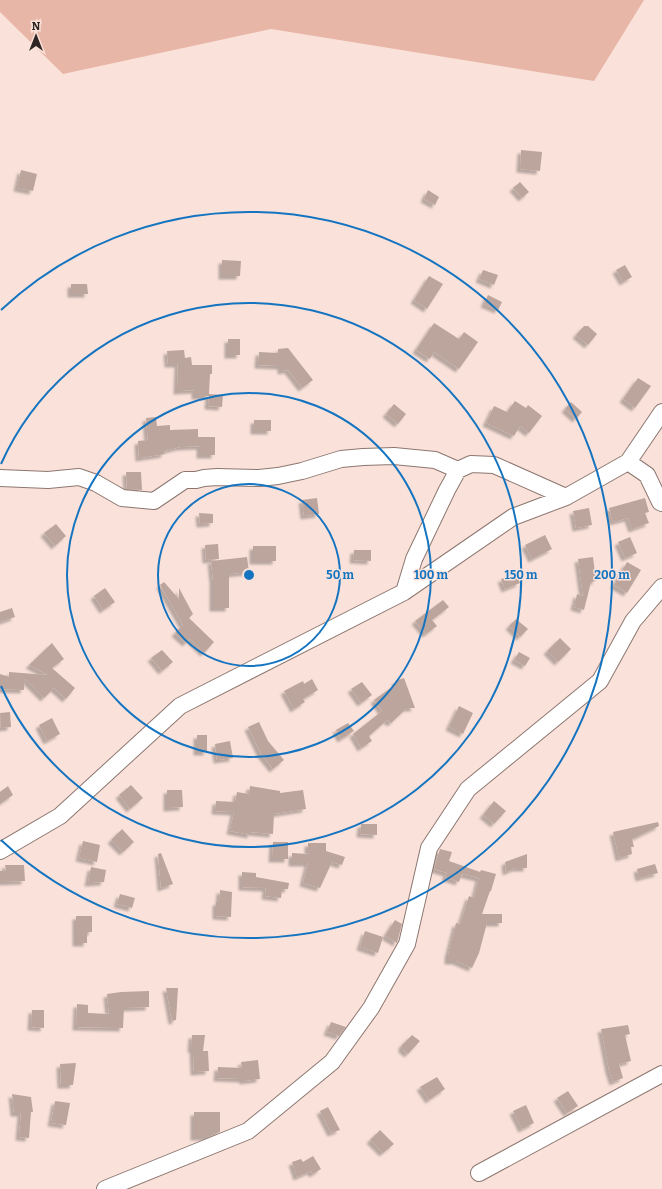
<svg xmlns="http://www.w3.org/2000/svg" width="662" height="1189" font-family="Bitter,serif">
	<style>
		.green { fill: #e7b6a6 }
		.building { fill: #bba59d; filter: url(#shadow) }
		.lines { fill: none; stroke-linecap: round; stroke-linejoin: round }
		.minor-casing { stroke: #8c7770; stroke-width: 18 }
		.minor { stroke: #fff; stroke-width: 16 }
		.ring { fill: none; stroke: #1574c0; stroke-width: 2 }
		.centre { fill: #1574c0; stroke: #fae2da; stroke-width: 2 }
		.ring-label { font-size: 12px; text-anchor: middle; font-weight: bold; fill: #1574c0; stroke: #fae2da; stroke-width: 3; stroke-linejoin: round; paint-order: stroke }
	</style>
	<defs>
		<filter id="shadow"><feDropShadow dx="-3.5" dy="3.5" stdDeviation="1" flood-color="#0004"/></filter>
	</defs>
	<rect width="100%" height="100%" fill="#fae2da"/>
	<!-- green -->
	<path class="green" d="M 0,0 L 644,0 L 594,81 L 271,29 L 63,74 L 0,12 Z"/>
	<!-- building -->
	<path class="building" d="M 521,150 L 542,152 L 540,171 L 520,169 Z
		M 21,170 L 37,174 L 33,191 L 17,188 Z
		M 520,182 L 529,192 L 522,198 L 513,188 Z
		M 428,190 L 439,197 L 435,205 L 424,199 Z
		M 222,260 L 241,261 L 240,276 L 222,276 Z
		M 625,265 L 632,277 L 623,282 L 616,270 Z
		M 483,270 L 498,275 L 494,285 L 479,279 Z
		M 429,276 L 443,284 L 427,309 L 414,300 Z
		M 71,284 L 87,284 L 88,294 L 71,294 Z
		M 488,295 L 502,302 L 498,310 L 484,304 Z
		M 434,323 L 459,339 L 464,332 L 478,342 L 459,369 L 434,352 L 430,359 L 416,350 Z
		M 584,326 L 588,326 L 597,334 L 588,345 L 576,335 Z
		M 228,339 L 240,339 L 240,355 L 228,355 Z
		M 288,348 L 313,380 L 302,388 L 288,370 L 281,371 L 281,366 L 258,365 L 259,352 L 278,353 L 278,349 Z
		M 184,350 L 185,358 L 191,357 L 192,365 L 212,365 L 212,374 L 210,374 L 209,394 L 223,395 L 222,407 L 208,406 L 209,396 L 195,396 L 195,390 L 177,391 L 178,364 L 168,364 L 167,351 Z
		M 638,378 L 651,386 L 635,408 L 623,399 Z
		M 515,401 L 526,408 L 528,405 L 542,416 L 529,433 L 520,426 L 514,436 L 486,423 L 494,406 L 507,412 Z
		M 571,402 L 582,412 L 576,419 L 565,409 Z
		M 394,404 L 406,414 L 398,424 L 386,414 Z
		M 156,417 L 157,426 L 170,425 L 170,430 L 198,429 L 198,437 L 215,437 L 215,455 L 200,455 L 200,446 L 180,447 L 164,451 L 165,454 L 139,458 L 138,441 L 148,440 L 146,418 Z
		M 254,420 L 271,420 L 271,431 L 254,431 Z
		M 126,472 L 141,472 L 142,490 L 127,489 Z
		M 317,498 L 319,514 L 304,516 L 302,500 Z
		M 645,498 L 649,512 L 645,513 L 649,523 L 632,529 L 628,518 L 613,522 L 609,508 Z
		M 589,508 L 592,525 L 576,528 L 573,511 Z
		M 199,513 L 213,514 L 213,523 L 200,524 Z
		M 56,524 L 66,536 L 55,546 L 44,533 Z
		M 545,535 L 552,549 L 532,559 L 525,545 Z
		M 630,537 L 637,553 L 625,558 L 618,542 Z
		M 218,544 L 219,559 L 206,560 L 205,545 Z
		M 253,546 L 276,546 L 276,561 L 253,561 Z
		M 354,550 L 371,550 L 371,561 L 353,560 Z
		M 247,557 L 249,572 L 229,574 L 229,608 L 213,608 L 213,580 L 211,561 Z
		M 593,557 L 596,581 L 591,582 L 584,610 L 574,607 L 577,594 L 583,596 L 578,559 Z
		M 627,562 L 641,570 L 627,593 L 614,585 Z
		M 516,574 L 520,583 L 505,589 L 501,579 Z
		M 164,582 L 179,599 L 179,588 L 193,614 L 189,618 L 214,642 L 204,653 L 190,639 L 186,643 L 175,633 L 183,625 L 160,585 Z
		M 105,588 L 115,602 L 103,610 L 94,596 Z
		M 443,600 L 449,607 L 432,620 L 437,626 L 426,634 L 415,621 Z
		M 12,608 L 15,617 L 0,622 L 0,612 Z
		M 516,619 L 528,629 L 520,637 L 509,626 Z
		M 560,638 L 571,649 L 558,662 L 547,651 Z
		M 52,643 L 64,659 L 52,668 L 75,688 L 66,699 L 54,688 L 44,698 L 25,679 L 24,690 L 0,689 L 0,674 L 9,677 L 9,672 L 48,675 L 29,665 Z
		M 162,650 L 173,662 L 162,671 L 151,658 Z
		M 519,652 L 530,658 L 525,666 L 514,660 Z
		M 404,678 L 415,708 L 407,708 L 391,723 L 387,720 L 369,736 L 372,741 L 361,748 L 353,734 L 382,711 L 374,700 L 396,684 L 395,681 Z
		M 312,679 L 318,690 L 303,699 L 305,702 L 294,709 L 284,691 L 303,681 L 304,684 Z
		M 362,682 L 372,695 L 361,703 L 351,689 Z
		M 459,706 L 473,713 L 463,734 L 449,727 Z
		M 10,712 L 11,727 L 1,728 L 0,713 Z
		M 52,718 L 60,734 L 47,741 L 39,725 Z
		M 259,722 L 268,741 L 284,760 L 273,769 L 261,754 L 248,727 Z
		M 348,723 L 354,731 L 341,739 L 336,730 Z
		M 197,735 L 207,735 L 207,752 L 197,752 Z
		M 230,741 L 233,758 L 217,760 L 215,744 Z
		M 131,785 L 143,798 L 130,809 L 119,795 Z
		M 8,786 L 13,795 L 0,804 L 0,792 Z
		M 250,786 L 280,791 L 280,793 L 303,790 L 306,809 L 274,814 L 273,834 L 251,832 L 251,835 L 230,831 L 234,812 L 215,811 L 216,801 L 235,802 L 237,792 L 249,794 Z
		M 167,790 L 182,790 L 183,807 L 167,808 Z
		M 494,801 L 506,811 L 494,824 L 483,815 Z
		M 658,822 L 659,826 L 632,839 L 634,847 L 631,847 L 632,854 L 619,858 L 613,832 Z
		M 361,824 L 377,824 L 377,835 L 360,834 Z
		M 122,829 L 134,842 L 123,852 L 111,840 Z
		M 83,841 L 100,845 L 97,862 L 79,858 Z
		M 273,842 L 288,842 L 288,859 L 272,859 Z
		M 308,843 L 326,843 L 326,851 L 345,857 L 342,865 L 332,862 L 320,888 L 303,883 L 308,863 L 292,863 L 292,853 L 308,854 Z
		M 440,849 L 452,852 L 449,861 L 480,872 L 481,870 L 496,874 L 491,891 L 490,891 L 482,914 L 502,914 L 502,923 L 487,923 L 479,953 L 472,968 L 456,961 L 448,961 L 448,955 L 456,923 L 460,924 L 469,896 L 474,898 L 479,878 L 462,874 L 459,882 L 445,877 L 447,873 L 434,869 Z
		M 161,853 L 173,884 L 161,888 L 158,854 Z
		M 527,854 L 527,868 L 516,868 L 506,872 L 505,862 Z
		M 655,864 L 658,873 L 639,878 L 637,869 Z
		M 5,865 L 24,865 L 25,881 L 0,882 L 0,871 L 6,871 Z
		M 91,867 L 106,870 L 104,882 L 88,883 Z
		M 242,872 L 256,873 L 256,877 L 289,883 L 288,889 L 282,889 L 281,898 L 265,896 L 266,888 L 242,887 Z
		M 220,890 L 232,892 L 231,917 L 216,916 L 216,902 L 219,902 Z
		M 120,894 L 135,898 L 132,908 L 117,904 Z
		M 76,916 L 92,916 L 92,932 L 87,932 L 87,943 L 76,943 Z
		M 395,920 L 402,924 L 397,943 L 385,936 Z
		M 365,931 L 383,937 L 378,953 L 360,947 Z
		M 166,988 L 178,988 L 176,1020 L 172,1021 Z
		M 149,991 L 149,1007 L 124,1008 L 123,1028 L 76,1027 L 77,1004 L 88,1005 L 88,1013 L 109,1014 L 107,994 L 121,992 Z
		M 32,1010 L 44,1010 L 44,1028 L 31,1027 Z
		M 331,1022 L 346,1027 L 339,1036 L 327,1032 Z
		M 628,1025 L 630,1034 L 625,1035 L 631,1061 L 619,1064 L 623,1078 L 613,1082 L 609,1070 L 601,1029 Z
		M 192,1035 L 205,1035 L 203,1051 L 208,1051 L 209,1071 L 194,1072 L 193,1049 L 191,1049 Z
		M 412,1035 L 420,1041 L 408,1054 L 402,1049 L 402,1045 Z
		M 258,1060 L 260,1079 L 243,1081 L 243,1079 L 217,1078 L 218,1067 L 242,1068 L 241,1062 Z
		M 76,1063 L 73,1085 L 61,1085 L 60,1064 Z
		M 437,1077 L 445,1089 L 429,1100 L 420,1087 Z
		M 568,1091 L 578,1106 L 567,1113 L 557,1098 Z
		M 12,1094 L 31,1097 L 33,1112 L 31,1112 L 29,1138 L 19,1137 L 21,1113 L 14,1113 Z
		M 55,1101 L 70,1103 L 66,1125 L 51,1123 Z
		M 526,1105 L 534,1123 L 522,1129 L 513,1111 Z
		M 328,1107 L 340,1130 L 331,1133 L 320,1111 Z
		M 194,1112 L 220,1112 L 220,1132 L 208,1137 L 194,1137 Z
		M 380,1130 L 394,1144 L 383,1153 L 370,1140 Z
		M 313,1156 L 321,1169 L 313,1174 L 311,1171 L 297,1177 L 292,1162 L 301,1159 L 303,1162 Z"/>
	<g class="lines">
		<!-- minor casing -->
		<g class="minor-casing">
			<path id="minor" d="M 628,462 L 647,475 L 660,502 L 662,503
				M 0,478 L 48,480 L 79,477 L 96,483 L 122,498 L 154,501 L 185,480 L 196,480 L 204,478 L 217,477 L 259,478 L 278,476 L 302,471 L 341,459 L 363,457 L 394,456 L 435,460 L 458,470
				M 404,592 L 414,559 L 447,490 L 458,470 L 471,464 L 494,465 L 566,497
				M 0,851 L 60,816 L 180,706 L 404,592 L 513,517 L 566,497 L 628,462 L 662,412
				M 479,1173 L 662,1074
				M 105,1189 L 248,1131 L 332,1062 L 371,1008 L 407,944 L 429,848 L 468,789 L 600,681 L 633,621 L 662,587"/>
		</g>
		<!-- minor -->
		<use href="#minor" class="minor"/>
	</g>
	<!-- distance rings -->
	<g class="ring">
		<circle cx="249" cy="575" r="91"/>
		<circle cx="249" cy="575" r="182"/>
		<path d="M1 464A272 272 0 1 1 1 686"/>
		<path d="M1 310A363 363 0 1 1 1 840"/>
	</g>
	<circle cx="249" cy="575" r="6" class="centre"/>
	<g class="ring-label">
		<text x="340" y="579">50 m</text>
		<text x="431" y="579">100 m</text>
		<text x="521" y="579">150 m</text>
		<text x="612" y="579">200 m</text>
	</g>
	<!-- north arrow -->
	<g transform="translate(36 36)" stroke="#fae2da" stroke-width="3" paint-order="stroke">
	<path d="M0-3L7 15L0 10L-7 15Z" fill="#2e2522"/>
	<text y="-6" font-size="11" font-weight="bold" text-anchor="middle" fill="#2e2522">N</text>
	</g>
</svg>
